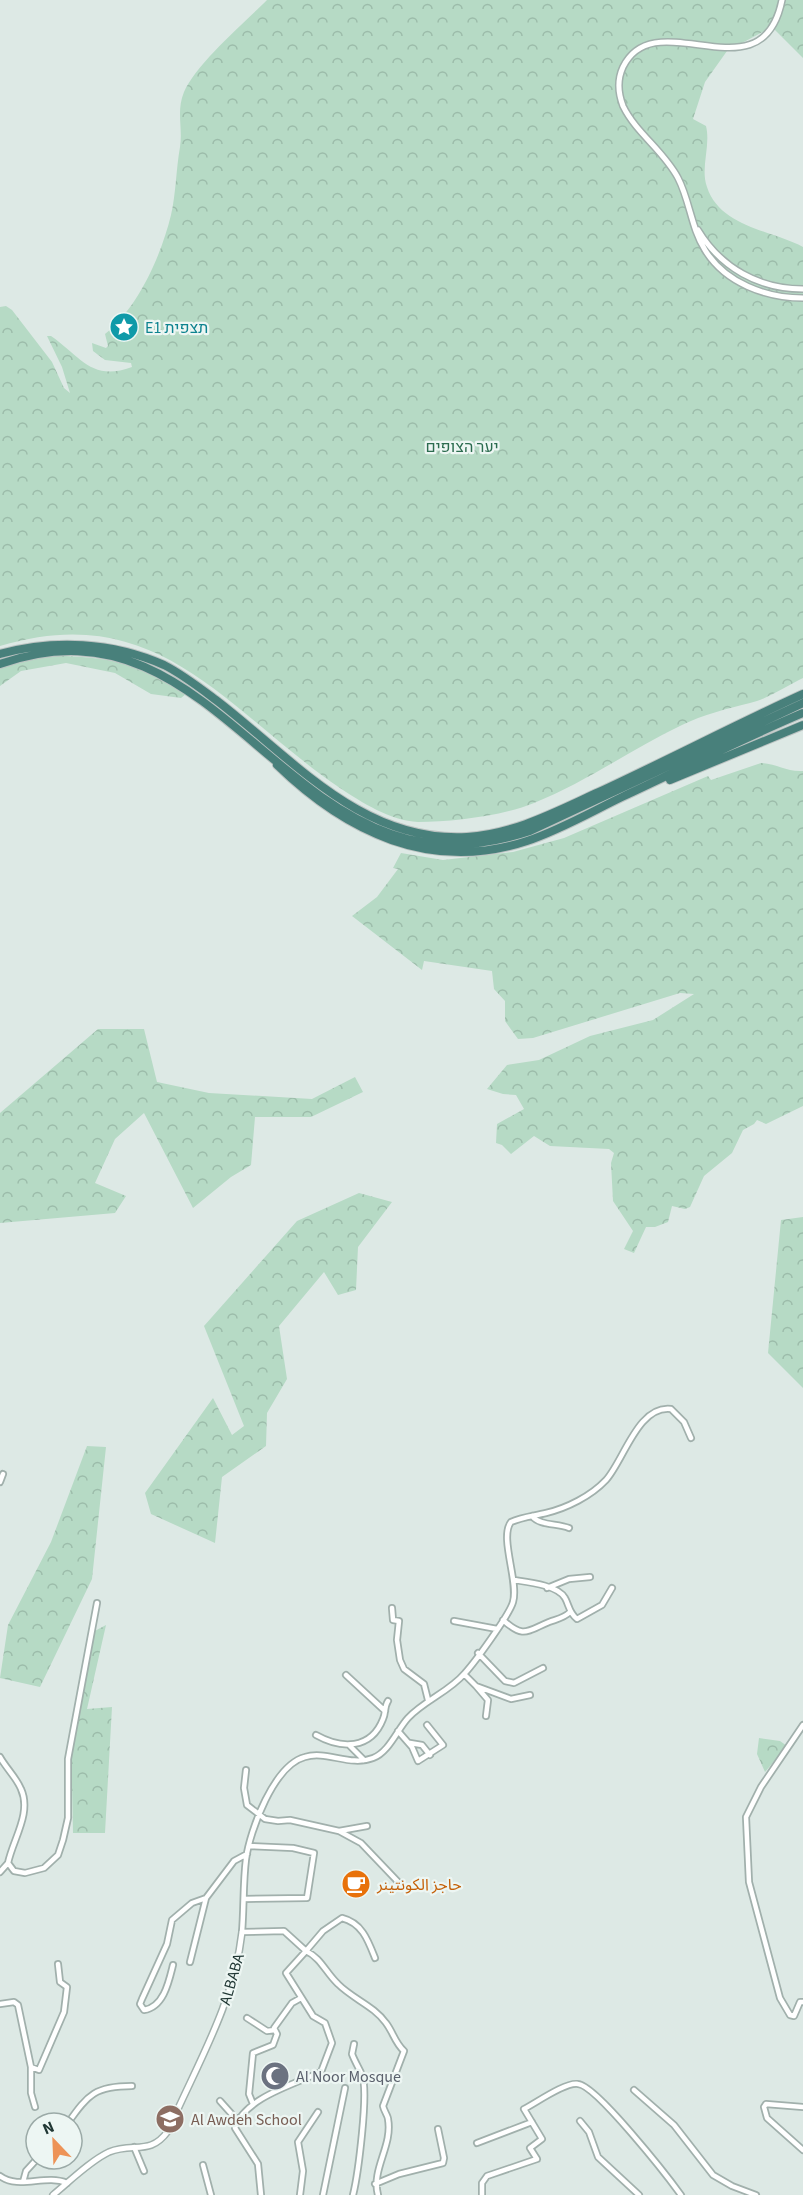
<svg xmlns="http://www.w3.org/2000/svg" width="803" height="2195" font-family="'Source Sans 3','Noto Sans Arabic',Heebo,sans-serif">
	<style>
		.forest { fill: url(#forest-crowns) }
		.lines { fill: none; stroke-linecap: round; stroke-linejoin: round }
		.minor-casing { stroke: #a1b0ac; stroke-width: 8 }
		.tertiary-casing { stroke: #a1b0ac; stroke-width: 8 }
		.trunk-casing { stroke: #bcc3c2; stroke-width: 10 }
		.minor { stroke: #fff; stroke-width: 4.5 }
		.tertiary { stroke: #fff; stroke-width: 5 }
		.trunk { stroke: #48807b; stroke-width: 8 }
		.labels { text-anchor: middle; stroke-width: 4.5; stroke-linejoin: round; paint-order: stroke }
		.culture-label { font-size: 16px; fill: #0d838f; stroke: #edf6f3; text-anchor: start }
		.park-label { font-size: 16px; fill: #2c6c4f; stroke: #edf6f3 }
		.food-label { font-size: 16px; fill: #c56008; stroke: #edf6f3; text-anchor: start }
		.street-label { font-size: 16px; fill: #203734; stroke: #edf6f3 }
		.worship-label { font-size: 16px; fill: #5b616d; stroke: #edf6f3; text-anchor: start }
		.education-label { font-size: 16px; fill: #785e54; stroke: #edf6f3; text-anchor: start }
	</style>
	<defs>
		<pattern id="forest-crowns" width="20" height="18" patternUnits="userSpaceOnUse" patternTransform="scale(1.5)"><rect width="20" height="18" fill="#b6dac5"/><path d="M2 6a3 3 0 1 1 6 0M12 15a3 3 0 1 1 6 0" fill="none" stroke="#9cbcaa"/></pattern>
	</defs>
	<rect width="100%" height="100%" fill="#dde9e5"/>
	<!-- forest -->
	<path class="forest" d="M 267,0 L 803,0 L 803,58 L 772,27 L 727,51 L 705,82 L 693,119 L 706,126 C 711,146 700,168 707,187 C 720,227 771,230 803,247 L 803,678 C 786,686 768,699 750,703 C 729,708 702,715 682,725 C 632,749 586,782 534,803 C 503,816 452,822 418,822 C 391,821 361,802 340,788 C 225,710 159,598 0,646 L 0,307 L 6,306 L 12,310 L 52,362 L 64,388 L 70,393 L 62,367 L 47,336 L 51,336 C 81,357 92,382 132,367 L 131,363 L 105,360 L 93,351 L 92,343 L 106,348 L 108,346 L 105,334 C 138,308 161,256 171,215 C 176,194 176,169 180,147 C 183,128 176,111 184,92 C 196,64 244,23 267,0 Z
		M 47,656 C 97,655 146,662 186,694 L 181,698 L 151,694 L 115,673 L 66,663 L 21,671 L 0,686 L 0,667 Z
		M 761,763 C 778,764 786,772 803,771 L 803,1106 L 766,1124 L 757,1120 L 754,1124 L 743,1130 L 732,1153 L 704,1176 L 690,1207 L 685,1209 L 672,1206 L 668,1222 L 655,1227 L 646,1227 L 634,1253 L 624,1249 L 633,1231 L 613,1201 L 611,1163 L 614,1153 L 609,1149 L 550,1146 L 534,1136 L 511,1154 L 502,1145 L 496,1143 L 497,1124 L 524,1109 L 516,1095 L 503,1094 L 487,1089 L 507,1065 L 539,1060 L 590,1036 L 653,1020 L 694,994 L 680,993 L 533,1038 L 518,1039 L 505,1021 L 505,1001 L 494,989 L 492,971 L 424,961 L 422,970 L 352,916 L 377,897 L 398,869 L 393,868 L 401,853 L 443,860 L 513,852 L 564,838 L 708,776 L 711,780 Z
		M 98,1029 L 144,1029 L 157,1082 L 209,1093 L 312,1099 L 355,1077 L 363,1092 L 311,1117 L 255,1117 L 251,1165 L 231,1177 L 193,1208 L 144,1113 L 115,1139 L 95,1183 L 126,1196 L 115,1213 L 0,1223 L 0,1113 Z
		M 359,1193 L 392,1202 L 358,1247 L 356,1290 L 338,1295 L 324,1272 L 279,1326 L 287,1379 L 267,1413 L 266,1446 L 222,1477 L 215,1543 L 151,1514 L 145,1493 L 213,1398 L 232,1435 L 244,1426 L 204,1326 L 297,1221 Z
		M 803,1217 L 803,1388 L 768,1353 L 781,1220 Z
		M 87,1446 L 106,1447 L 92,1579 L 40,1687 L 0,1678 L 8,1625 L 51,1542 Z
		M 106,1625 L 87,1709 L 112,1707 L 105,1833 L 73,1833 L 71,1737 L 91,1633 Z
		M 759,1738 L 780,1741 L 787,1746 L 765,1772 L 757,1754 Z"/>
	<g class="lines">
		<!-- minor casing -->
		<g class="minor-casing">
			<path id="minor" d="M 0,1482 L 3,1474
				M 532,1516 C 540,1526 557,1523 569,1528
				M 514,1580 C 527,1582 558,1585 565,1598 C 569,1605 569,1613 577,1619 L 602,1605 L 612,1588
				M 547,1588 L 569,1579 L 590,1577
				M 392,1608 L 393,1620 L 399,1621 L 397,1640 L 400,1660 L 404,1669 L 424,1684 L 428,1700
				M 503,1620 C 524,1639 527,1631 549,1622 C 557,1619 564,1618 570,1612
				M 454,1621 L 497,1629
				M 478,1653 L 505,1681 L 514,1683 L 543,1668
				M 464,1674 L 476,1686 L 511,1699 L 530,1695
				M 346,1675 L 385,1711
				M 476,1686 L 488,1700 L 486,1716
				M 803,1725 L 761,1787 L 746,1817 L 749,1882 L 780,1998 L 790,2015 L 794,2016 L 800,2002 L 803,2002
				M 398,1731 L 412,1747 L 418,1761 L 443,1745 L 427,1725
				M 316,1735 C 341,1749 371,1750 383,1719 C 386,1713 384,1707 388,1701
				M 410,1743 L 422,1745 L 430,1755
				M 350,1746 L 364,1760
				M 0,1757 C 6,1768 16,1777 21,1789 C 32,1813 13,1839 8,1863 L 14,1871 L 25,1873 L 44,1868 L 58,1855 L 63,1840 L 68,1818 L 68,1759 L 97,1603
				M 246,1770 L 244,1788 L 247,1805 L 265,1819 L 278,1821 L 290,1820 L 339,1831 L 367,1826
				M 339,1831 L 361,1843 L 402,1886
				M 0,1872 L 8,1863
				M 244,1899 L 307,1898 L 314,1853 L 293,1848 L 249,1846
				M 375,1958 C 368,1940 362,1923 342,1918 L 323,1931 L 306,1951 C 321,1958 326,1973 338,1984 C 353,1999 374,2006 386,2023 C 393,2032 395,2043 404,2051 L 383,2106 C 384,2111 388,2116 388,2119 C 393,2146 371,2169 378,2195
				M 190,1962 L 206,1898
				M 173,1965 C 169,1981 164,2007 144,2010 L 140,2004 L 142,1999 L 167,1944 L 172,1920 L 192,1903 L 206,1898 L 234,1861 L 247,1854
				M 0,2004 L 14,2002 L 18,2005 L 31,2067 L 39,2070 L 64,2012 L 67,1987 L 60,1982 L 58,1964
				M 247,2018 L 267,2031 L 275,2030
				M 31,2067 L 31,2093 L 35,2107
				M 634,2090 L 674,2125 L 713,2175 L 732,2186 L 756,2195
				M 220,2101 L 237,2120
				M 253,2104 L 249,2094 L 253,2053 L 273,2045 L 277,2034 L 274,2028 L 292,2003 L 301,1998
				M 803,2107 L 766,2104 L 764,2107 L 767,2118 L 803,2150
				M 580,2121 L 589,2132 L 598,2157 L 639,2195
				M 68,2123 C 88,2094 96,2086 132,2086
				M 477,2143 L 532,2122
				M 134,2147 L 144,2171
				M 203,2165 L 211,2195
				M 0,2176 C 19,2190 45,2174 67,2183
				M 23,2182 L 26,2171 L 37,2159
				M 375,2184 L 399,2174 L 443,2163 L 444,2158 L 438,2129
				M 261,2195 L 258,2164 L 235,2128 C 244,2098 295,2084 321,2072 L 332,2043 L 325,2023 L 313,2016 L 286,1973 L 306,1951 L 284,1931 L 242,1932 C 244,1908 243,1883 246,1859 C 250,1830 274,1765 305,1757 C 326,1750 350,1767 373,1758 C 389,1752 397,1730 408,1718 C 425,1700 449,1692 465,1673 C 475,1662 510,1614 513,1602 C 519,1582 499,1537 511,1522 C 522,1517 534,1516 546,1513 C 567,1508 591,1496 606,1480 C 624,1460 638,1405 671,1409 L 684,1422 L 691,1438
				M 300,2195 L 303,2171 L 298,2142 L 318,2112
				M 323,2195 L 345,2088
				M 353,2195 C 358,2175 369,2091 362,2075 C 359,2068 355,2062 352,2054 L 354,2044
				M 482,2195 L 482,2183 L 487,2176 L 537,2159 L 530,2148 L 542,2139 L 524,2109 C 536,2103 565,2082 578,2084 C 596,2085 668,2177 681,2195"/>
		</g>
		<!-- tertiary casing -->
		<g class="tertiary-casing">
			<path id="tertiary" d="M 782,0 C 762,100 656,0 623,67 C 617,80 618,93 623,106 C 636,133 664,151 678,178 C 690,201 691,228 705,250 C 725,283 766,298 803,298
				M 698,230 C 721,268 759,289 803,289
				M 53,2195 C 70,2181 90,2161 109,2152 C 134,2142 150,2156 168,2131 C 196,2066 234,2004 242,1932"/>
		</g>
		<!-- trunk casing -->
		<g class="trunk-casing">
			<path id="trunk" d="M 0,654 C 54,639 112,642 164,665 C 182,674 200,688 216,700 C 293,759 362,843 467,837 C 515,834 557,811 599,792 C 668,760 735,725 803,694
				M 0,664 C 178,601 252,785 391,834 C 436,850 485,846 530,831 L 803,703
				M 277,765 C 346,832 431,873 527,841 C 560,830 591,812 622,797 C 682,769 742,739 803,713
				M 670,780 L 803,725"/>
		</g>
		<!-- minor -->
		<use href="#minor" class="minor"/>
		<!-- tertiary -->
		<use href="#tertiary" class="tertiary"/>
		<!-- trunk -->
		<use href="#trunk" class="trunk"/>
	</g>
	<!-- icons -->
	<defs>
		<g id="sight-disc" transform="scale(1.5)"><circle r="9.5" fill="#0f9aa8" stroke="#edf6f3"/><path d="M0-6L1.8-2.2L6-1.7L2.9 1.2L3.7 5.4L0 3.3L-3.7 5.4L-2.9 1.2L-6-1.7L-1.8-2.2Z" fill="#fff"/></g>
		<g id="cafe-disc" transform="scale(1.5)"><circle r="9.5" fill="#e8710a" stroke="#edf6f3"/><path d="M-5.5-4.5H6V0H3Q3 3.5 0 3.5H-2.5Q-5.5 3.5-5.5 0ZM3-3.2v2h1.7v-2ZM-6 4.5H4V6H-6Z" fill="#fff"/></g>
		<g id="mosque-disc" transform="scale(1.5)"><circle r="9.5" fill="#6b7280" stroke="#edf6f3"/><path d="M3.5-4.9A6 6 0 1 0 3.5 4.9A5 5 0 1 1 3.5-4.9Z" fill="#fff"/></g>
		<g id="school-disc" transform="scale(1.5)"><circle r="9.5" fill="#8d6e63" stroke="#edf6f3"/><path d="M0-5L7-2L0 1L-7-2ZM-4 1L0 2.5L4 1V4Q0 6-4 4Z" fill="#fff"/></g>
	</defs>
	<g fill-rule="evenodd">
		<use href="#sight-disc" x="124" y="327"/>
		<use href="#cafe-disc" x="356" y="1884"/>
		<use href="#mosque-disc" x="275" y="2076"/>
		<use href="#school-disc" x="170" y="2119"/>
	</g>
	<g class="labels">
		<!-- culture labels -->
		<g class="culture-label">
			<text x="145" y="333">E1 תצפית</text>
		</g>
		<!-- park labels -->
		<g class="park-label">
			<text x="462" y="452">יער הצופים</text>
		</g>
		<!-- food labels -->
		<g class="food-label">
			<text x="377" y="1890">حاجز الكونتينر</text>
		</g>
		<!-- street labels -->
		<g class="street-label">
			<text transform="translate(231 1979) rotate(-74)" y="6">ALBABA</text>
		</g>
		<!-- worship labels -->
		<g class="worship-label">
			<text x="296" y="2082">Al Noor Mosque</text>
		</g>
		<!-- education labels -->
		<g class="education-label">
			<text x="191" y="2125">Al Awdeh School</text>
		</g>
	</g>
	<!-- north arrow -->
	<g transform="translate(54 2141) rotate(337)"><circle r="28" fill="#edf6f3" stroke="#9baaa7" stroke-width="1.5"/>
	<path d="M0-4.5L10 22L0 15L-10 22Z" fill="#ed9357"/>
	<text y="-9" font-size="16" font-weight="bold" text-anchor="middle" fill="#203734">N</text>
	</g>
</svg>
